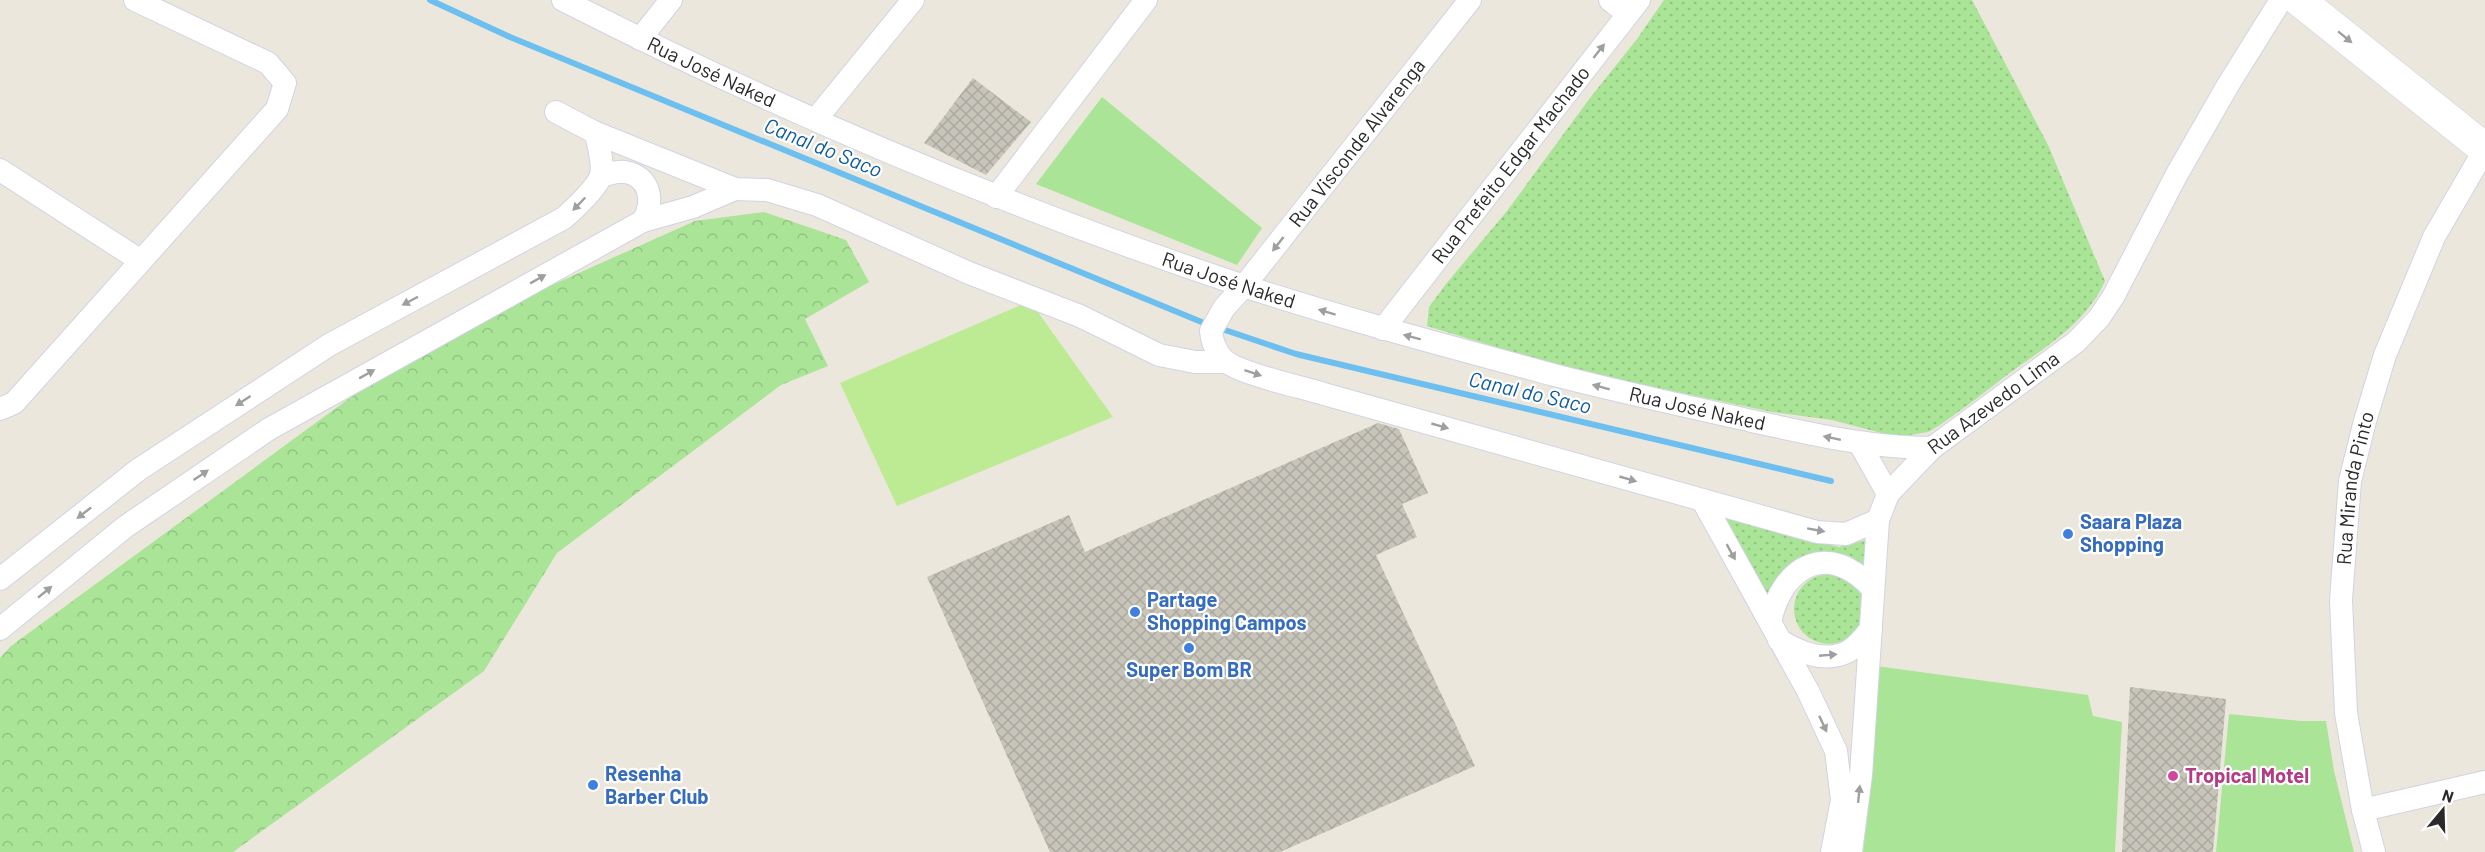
<svg xmlns="http://www.w3.org/2000/svg" width="2485" height="852" font-family="Barlow,sans-serif">
	<style>
		.grass { fill: #a9e497 }
		.forest { fill: url(#forest-crowns) }
		.park { fill: url(#park-dots) }
		.pitch { fill: #bceb93 }
		.lines { fill: none; stroke-linecap: round; stroke-linejoin: round }
		.stream { stroke: #6dbff0; stroke-width: 6 }
		.building { fill: url(#building-cross-hatch) }
		.minor-casing { stroke: #d1d3e3; stroke-width: 24 }
		.secondary-casing { stroke: #d1d3e3; stroke-width: 33 }
		.minor { stroke: #fff; stroke-width: 22 }
		.secondary { stroke: #fff; stroke-width: 32 }
		.oneway { fill: #9f9f9f }
		.shop-dot { fill: #3f7fe0; stroke: #fff; stroke-width: 2 }
		.hotel-dot { fill: #d1479c; stroke: #fff; stroke-width: 2 }
		.labels { text-anchor: middle; stroke-width: 4.5; stroke-linejoin: round; paint-order: stroke }
		.street-label { font-size: 20px; fill: #2a2a2a; stroke: #fff }
		.shop-label { font-size: 20px; font-weight: bold; fill: #366cbe; stroke: #fff; text-anchor: start }
		.hotel-label { font-size: 20px; font-weight: bold; fill: #b23c85; stroke: #fff; text-anchor: start }
		.water-label { font-size: 21px; font-style: italic; fill: #0b5b9d; stroke: #fff }
	</style>
	<defs>
		<pattern id="forest-crowns" width="20" height="18" patternUnits="userSpaceOnUse" patternTransform="scale(1.5)"><rect width="20" height="18" fill="#a9e497"/><path d="M2 6a3 3 0 1 1 6 0M12 15a3 3 0 1 1 6 0" fill="none" stroke="#92c482"/></pattern>
		<pattern id="park-dots" width="8" height="8" patternUnits="userSpaceOnUse" patternTransform="scale(1.5)"><rect width="8" height="8" fill="#a9e497"/><path d="M2 2h.1M6 6h.1" fill="none" stroke="#92c482" stroke-width="1.8" stroke-linecap="round"/></pattern>
		<pattern id="building-cross-hatch" width="8" height="8" patternUnits="userSpaceOnUse" patternTransform="scale(1.5)"><rect width="8" height="8" fill="#c7c5ba"/><path d="M0 0l8 8M0 8l8-8" fill="none" stroke="#aba9a0"/></pattern>
	</defs>
	<rect width="100%" height="100%" fill="#ece7dc"/>
	<!-- grass -->
	<path class="grass" d="M 1102,97 L 1262,228 L 1237,265 L 1036,184 Z
		M 1876,666 L 2088,695 L 2093,716 L 2122,722 L 2115,852 L 1863,852 L 1872,769 Z
		M 2229,714 L 2301,721 L 2326,721 L 2334,771 L 2354,852 L 2216,852 Z"/>
	<!-- forest -->
	<path class="forest" d="M 764,212 L 846,240 L 869,282 L 805,319 L 828,366 L 781,385 L 557,553 L 484,671 L 233,852 L 0,852 L 0,658 L 11,646 L 429,340 L 695,221 Z"/>
	<!-- park -->
	<path class="park" d="M 1664,0 L 1972,0 L 2048,145 L 2105,281 C 2086,324 2044,348 2007,375 C 1985,392 1963,409 1940,425 L 1928,432 L 1910,435 L 1889,435 L 1832,420 L 1772,412 L 1568,369 L 1427,326 L 1429,307 L 1446,284 L 1507,211 L 1590,98 L 1637,39 Z
		M 1720,516 L 1839,547 L 1870,539 L 1867,568 L 1850,556 L 1827,553 L 1810,556 L 1789,564 L 1765,598 Z
		M1794 609a35 35 0 1 1 70 0a35 35 0 1 1-70 0Z"/>
	<!-- pitch -->
	<path class="pitch" d="M 1030,301 L 1113,417 L 897,506 L 840,383 Z"/>
	<g class="lines">
		<!-- stream -->
		<path class="stream" d="M 430,0 L 510,37 L 1204,323
			M 1225,330 L 1296,354 L 1831,481"/>
	</g>
	<!-- building -->
	<path class="building" d="M 973,78 L 1031,122 L 986,175 L 924,143 Z
		M 1378,423 L 1399,429 L 1428,493 L 1402,504 L 1417,537 L 1376,555 L 1475,766 L 1280,852 L 1050,852 L 927,577 L 1069,515 L 1085,552 Z
		M 2130,687 L 2226,699 L 2213,852 L 2122,852 Z"/>
	<g class="lines">
		<!-- minor casing -->
		<g class="minor-casing">
			<g id="minor">
				<path id="s1" d="M 563,0 C 783,112 1012,209 1247,287 C 1348,320 1451,347 1554,375 C 1620,392 1686,406 1752,421 C 1812,434 1870,448 1932,448"/>
				<path d="M 1470,0 L 1244,286 L 1224,308 L 1211,331 C 1212,342 1216,352 1224,360 C 1239,374 1302,387 1324,394 L 1817,532 L 1846,534 L 1878,520"/>
				<path d="M 1610,0 L 1628,14"/>
				<path d="M 640,39 L 671,0"/>
				<path d="M 556,112 L 596,133 L 735,189 L 767,190 L 817,205 L 969,273 L 1080,316 L 1159,355 L 1195,362 L 1225,362"/>
				<path d="M 816,119 L 913,0"/>
				<path d="M 0,170 L 141,261"/>
				<path d="M 601,176 C 609,174 617,171 625,172 C 650,176 655,202 643,221"/>
				<path d="M 996,197 L 1146,0"/>
				<path id="s2" d="M 1383,329 L 1639,0"/>
				<path d="M 0,409 L 14,403 L 277,109 L 285,83 L 268,63 L 135,0"/>
				<path d="M 1860,444 L 1888,494"/>
				<path d="M 1703,501 L 1808,691 L 1836,751 L 1842,800 L 1832,852"/>
				<path d="M 0,579 L 138,470 L 329,345 L 564,218 C 573,210 598,187 601,175 C 604,163 598,145 596,133"/>
				<path d="M 1770,622 C 1783,563 1830,541 1873,589"/>
				<path d="M 0,629 L 125,527 L 269,429 L 643,221 L 693,207 L 735,189"/>
				<path d="M 1779,640 C 1798,652 1825,663 1847,652 C 1857,647 1864,637 1871,629"/>
				<path d="M 2363,810 L 2485,782"/>
				<path id="s3" d="M 1851,852 L 1861,775 L 1878,520 L 1888,494 L 1932,448 L 2076,342 L 2099,318 L 2113,297 L 2177,174 L 2228,85 L 2281,0"/>
				<path id="s4" d="M 2374,852 L 2363,810 L 2346,713 L 2341,600 L 2350,481 L 2365,421 L 2385,355 L 2434,237 L 2485,149"/>
			</g>
		</g>
		<!-- secondary casing -->
		<g class="secondary-casing">
			<path id="secondary" d="M 2299,0 L 2485,149"/>
		</g>
		<!-- minor -->
		<use href="#minor" class="minor"/>
		<!-- secondary -->
		<use href="#secondary" class="secondary"/>
	</g>
	<!-- one-way arrows -->
	<defs><path id="oneway-solid" d="M-6-.8H1V-3.2L6.5 0L1 3.2V.8H-6Z" transform="scale(1.5)"/></defs>
	<g class="oneway">
		<use href="#oneway-solid" transform="translate(2345 37) rotate(39)"/>
		<use href="#oneway-solid" transform="translate(1599 51) rotate(-52)"/>
		<use href="#oneway-solid" transform="translate(579 204) rotate(134)"/>
		<use href="#oneway-solid" transform="translate(1278 244) rotate(128)"/>
		<use href="#oneway-solid" transform="translate(538 279) rotate(-29)"/>
		<use href="#oneway-solid" transform="translate(410 301) rotate(152)"/>
		<use href="#oneway-solid" transform="translate(1327 312) rotate(-163)"/>
		<use href="#oneway-solid" transform="translate(1412 337) rotate(-165)"/>
		<use href="#oneway-solid" transform="translate(1253 373) rotate(18)"/>
		<use href="#oneway-solid" transform="translate(367 374) rotate(-29)"/>
		<use href="#oneway-solid" transform="translate(1601 387) rotate(-165)"/>
		<use href="#oneway-solid" transform="translate(243 401) rotate(147)"/>
		<use href="#oneway-solid" transform="translate(1440 426) rotate(16)"/>
		<use href="#oneway-solid" transform="translate(1832 438) rotate(-168)"/>
		<use href="#oneway-solid" transform="translate(201 475) rotate(-34)"/>
		<use href="#oneway-solid" transform="translate(1628 479) rotate(16)"/>
		<use href="#oneway-solid" transform="translate(84 513) rotate(142)"/>
		<use href="#oneway-solid" transform="translate(1816 530) rotate(10)"/>
		<use href="#oneway-solid" transform="translate(1731 552) rotate(61)"/>
		<use href="#oneway-solid" transform="translate(45 592) rotate(-39)"/>
		<use href="#oneway-solid" transform="translate(1828 655) rotate(-5)"/>
		<use href="#oneway-solid" transform="translate(1823 724) rotate(65)"/>
		<use href="#oneway-solid" transform="translate(1859 794) rotate(-84)"/>
	</g>
	<!-- markers -->
	<g class="shop-dot">
		<circle cx="2068" cy="534" r="6"/>
		<circle cx="1135" cy="612" r="6"/>
		<circle cx="1189" cy="648" r="6"/>
		<circle cx="593" cy="785" r="6"/>
	</g>
	<circle class="hotel-dot" cx="2173" cy="776" r="6"/>
	<g class="labels">
		<!-- street labels -->
		<g class="street-label">
			<text dy="7" stroke="none"><textPath href="#s1" startOffset="165">Rua José Naked</textPath></text>
			<text transform="translate(1357 143) rotate(-52)" y="7">Rua Visconde Alvarenga</text>
			<text dy="7" stroke="none"><textPath href="#s2" startOffset="208">Rua Prefeito Edgar Machado</textPath></text>
			<text dy="7" stroke="none"><textPath href="#s1" startOffset="723">Rua José Naked</textPath></text>
			<text dy="7" stroke="none"><textPath href="#s3" startOffset="501">Rua Azevedo Lima</textPath></text>
			<text dy="7" stroke="none"><textPath href="#s1" startOffset="1209">Rua José Naked</textPath></text>
			<text dy="7" stroke="none"><textPath href="#s4" startOffset="368">Rua Miranda Pinto</textPath></text>
		</g>
		<!-- shop labels -->
		<g class="shop-label">
			<text x="2080" y="529">Saara Plaza<tspan x="2080" dy="23">Shopping</tspan></text>
			<text x="1147" y="607">Partage<tspan x="1147" dy="23">Shopping Campos</tspan></text>
			<text x="1189" y="677" text-anchor="middle">Super Bom BR</text>
			<text x="605" y="781">Resenha<tspan x="605" dy="23">Barber Club</tspan></text>
		</g>
		<!-- hotel labels -->
		<g class="hotel-label">
			<text x="2185" y="783">Tropical Motel</text>
		</g>
		<!-- water labels -->
		<g class="water-label">
			<text transform="translate(823 148) rotate(22)" y="7">Canal do Saco</text>
			<text transform="translate(1530 393) rotate(13)" y="7">Canal do Saco</text>
		</g>
	</g>
	<!-- north arrow -->
	<g transform="translate(2443 810) rotate(19)" stroke="#ffffff" stroke-width="4.5" paint-order="stroke">
	<path d="M0-4.5L10 22L0 15L-10 22Z" fill="#2a2a2a"/>
	<text y="-9" font-size="16" font-weight="bold" text-anchor="middle" fill="#2a2a2a">N</text>
	</g>
</svg>
